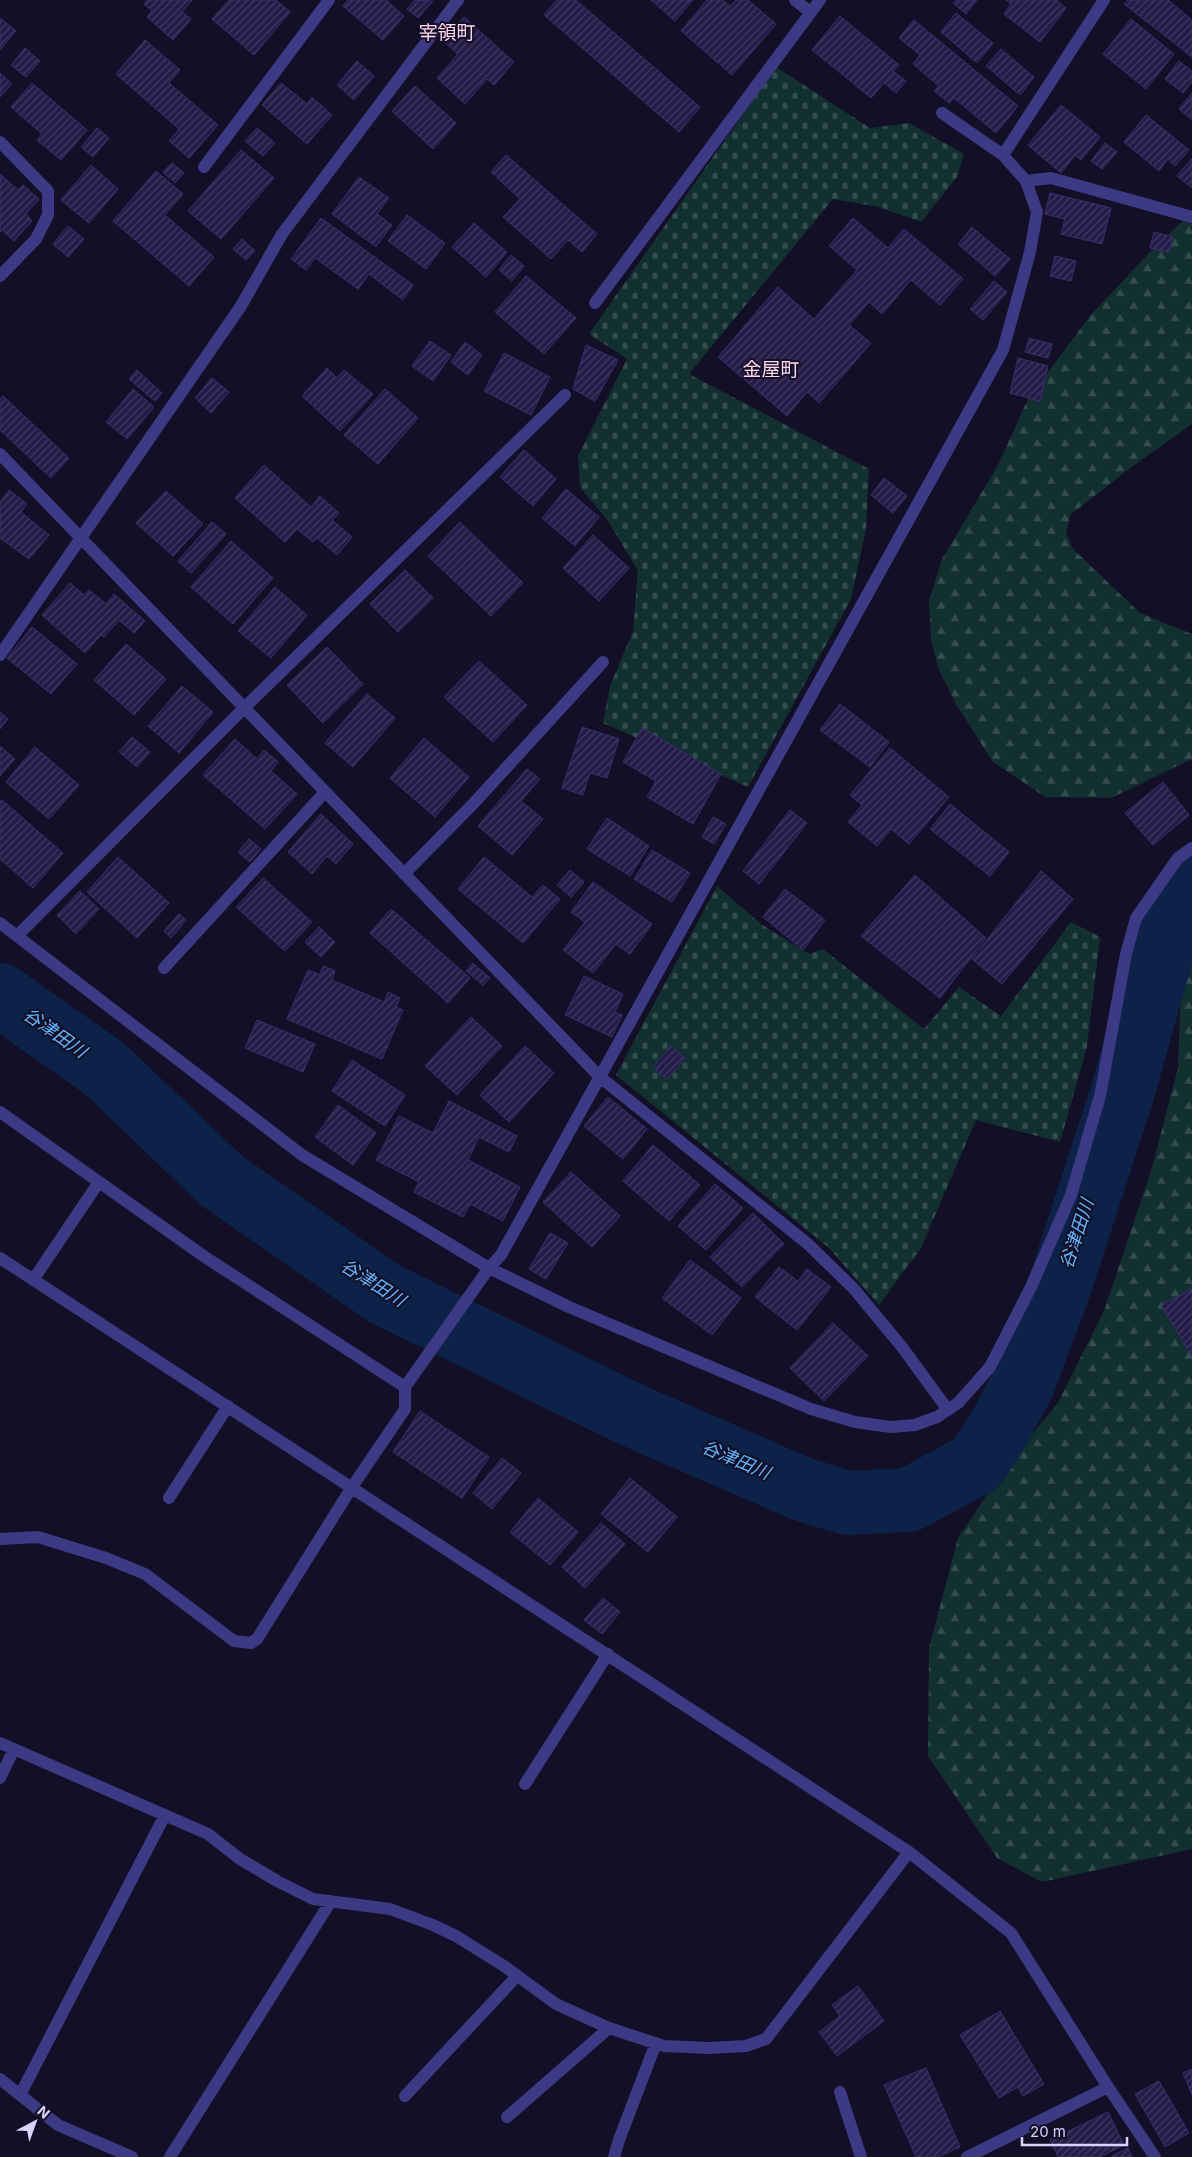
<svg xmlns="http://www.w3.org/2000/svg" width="1192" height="2157" font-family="Inter,'Noto Sans JP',sans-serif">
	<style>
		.forest { fill: url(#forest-firs) }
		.cemetery { fill: url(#cemetery-stones) }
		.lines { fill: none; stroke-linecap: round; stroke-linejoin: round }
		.river { stroke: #0c2248; stroke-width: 64 }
		.building { fill: url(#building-hatch); stroke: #3b2d73 }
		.minor { stroke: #3d3a85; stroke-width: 12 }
		.labels { text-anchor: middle; stroke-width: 4; stroke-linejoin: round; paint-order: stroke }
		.water-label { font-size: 18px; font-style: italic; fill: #62b6ff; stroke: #130f26 }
		.quarter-label { font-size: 19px; fill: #ffd6f0; stroke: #130f26 }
	</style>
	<defs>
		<pattern id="forest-firs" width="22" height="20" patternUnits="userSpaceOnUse" patternTransform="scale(1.25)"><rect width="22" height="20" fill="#12302f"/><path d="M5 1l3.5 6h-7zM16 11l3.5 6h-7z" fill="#344d4e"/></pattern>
		<pattern id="cemetery-stones" width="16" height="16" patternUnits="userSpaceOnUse" patternTransform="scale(1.25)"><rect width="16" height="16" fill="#12302f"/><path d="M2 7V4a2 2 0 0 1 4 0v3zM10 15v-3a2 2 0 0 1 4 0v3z" fill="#344d4e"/></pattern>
		<pattern id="building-hatch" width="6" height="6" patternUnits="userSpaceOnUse" patternTransform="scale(1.25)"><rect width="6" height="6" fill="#241b47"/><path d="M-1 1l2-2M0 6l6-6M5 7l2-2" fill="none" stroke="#433b63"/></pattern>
	</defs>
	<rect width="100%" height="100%" fill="#130f26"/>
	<!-- forest -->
	<path class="forest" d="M 1192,212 L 1192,424 L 1129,469 L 1070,515 L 1066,534 L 1074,550 L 1140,613 L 1192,634 L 1192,759 L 1111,798 L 1045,797 L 992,761 L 956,704 L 939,670 L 931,641 L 929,601 L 942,559 L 997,467 L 1028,399 L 1090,316 L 1150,252 Z
		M 1192,956 L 1192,1849 L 1042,1882 L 997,1858 L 928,1756 L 929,1648 L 958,1538 L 1009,1462 L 1058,1403 L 1104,1311 L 1151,1171 L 1178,1068 L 1181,982 Z"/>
	<!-- cemetery -->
	<path class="cemetery" d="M 776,67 L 870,128 L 909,123 L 964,154 L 957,177 L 921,222 L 879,207 L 833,199 L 689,374 L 869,469 L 866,529 L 851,599 L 748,787 L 603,723 L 610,686 L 633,631 L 638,571 L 608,521 L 580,487 L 578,456 L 627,359 L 589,334 Z
		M 717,886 L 761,924 L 809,954 L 823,949 L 924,1029 L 959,987 L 1001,1016 L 1071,922 L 1100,937 L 1087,1047 L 1060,1142 L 976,1120 L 921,1248 L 879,1305 L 829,1248 L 616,1075 Z"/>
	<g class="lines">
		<!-- river -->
		<path class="river" d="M 0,995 L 105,1069 L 222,1181 L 385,1294 L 632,1415 L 802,1489 L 847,1503 L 909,1500 L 977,1463 L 1000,1427 L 1023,1384 L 1061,1282 L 1122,1094 L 1169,927 L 1192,886"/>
	</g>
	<!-- building -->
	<path class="building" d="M 147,0 L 192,0 L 182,12 L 191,19 L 173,40 L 147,17 L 152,11 L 144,4 Z
		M 229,0 L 276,0 L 290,12 L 254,55 L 212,19 Z
		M 348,0 L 386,0 L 404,16 L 383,40 L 343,6 Z
		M 415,0 L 433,1 L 418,18 L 407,9 Z
		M 557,0 L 576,0 L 700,107 L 679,132 L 544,15 Z
		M 651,0 L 693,0 L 675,21 Z
		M 707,0 L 722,0 L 730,6 L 736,0 L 748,0 L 776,24 L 732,75 L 681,31 Z
		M 956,0 L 977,0 L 966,14 L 953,3 Z
		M 1006,0 L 1056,0 L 1066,8 L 1040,42 L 1004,14 L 1011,4 Z
		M 1128,0 L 1168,0 L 1192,20 L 1192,57 L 1124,4 Z
		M 956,13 L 993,43 L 977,63 L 941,32 Z
		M 840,16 L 899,65 L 893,71 L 906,81 L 896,93 L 884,83 L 871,98 L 812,50 Z
		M 464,17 L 514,62 L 494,85 L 487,79 L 465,104 L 437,78 L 458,54 L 443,41 Z
		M 0,18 L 16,31 L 0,50 Z
		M 1131,19 L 1174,54 L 1146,89 L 1103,54 Z
		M 914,20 L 1018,106 L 996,133 L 954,98 L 949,103 L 934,91 L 939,86 L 913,64 L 920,55 L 899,38 Z
		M 145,40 L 180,70 L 169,83 L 218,125 L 189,158 L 169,141 L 179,129 L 116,74 Z
		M 25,48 L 40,61 L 26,77 L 11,65 Z
		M 1001,49 L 1034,77 L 1020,95 L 986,66 Z
		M 357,61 L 374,76 L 354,100 L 337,85 Z
		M 1179,61 L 1192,71 L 1192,82 L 1183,93 L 1165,79 Z
		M 0,73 L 12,84 L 0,97 Z
		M 32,83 L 87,130 L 61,160 L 37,140 L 42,134 L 11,107 Z
		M 281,83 L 307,104 L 312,97 L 332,115 L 307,144 L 262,105 Z
		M 415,86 L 456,123 L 433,149 L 392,111 Z
		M 1192,93 L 1192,120 L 1179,109 Z
		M 1061,105 L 1100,137 L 1081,160 L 1075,155 L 1061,173 L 1028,145 Z
		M 1146,115 L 1189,150 L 1175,166 L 1168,159 L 1159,171 L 1124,142 Z
		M 97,128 L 109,138 L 93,157 L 81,147 Z
		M 257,128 L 275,143 L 263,156 L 245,141 Z
		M 1105,143 L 1117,152 L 1102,169 L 1091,161 Z
		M 241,150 L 274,178 L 221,239 L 188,211 Z
		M 506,155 L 597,234 L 582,252 L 568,240 L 551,259 L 503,217 L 520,199 L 491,172 Z
		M 1192,158 L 1192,188 L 1177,176 Z
		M 172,163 L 184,173 L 175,183 L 163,172 Z
		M 91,165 L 118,189 L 89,223 L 61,200 Z
		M 156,171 L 183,194 L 165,215 L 214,257 L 189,286 L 113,221 Z
		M 0,174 L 18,190 L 23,185 L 39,199 L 26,214 L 32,221 L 14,241 L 2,230 L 0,232 Z
		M 359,177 L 389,198 L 377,214 L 392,225 L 376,247 L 332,214 Z
		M 1050,193 L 1111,208 L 1102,244 L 1061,234 L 1065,219 L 1045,214 Z
		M 407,215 L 445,243 L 426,269 L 388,241 Z
		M 321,218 L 413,285 L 403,300 L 369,274 L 358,289 L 315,258 L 306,270 L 291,259 Z
		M 853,218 L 888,248 L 904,229 L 963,279 L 940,305 L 911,280 L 882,314 L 869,302 L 849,325 L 871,343 L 819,403 L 807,392 L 787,416 L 718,357 L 778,287 L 814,319 L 857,270 L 829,246 Z
		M 474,223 L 507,252 L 486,277 L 452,247 Z
		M 68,226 L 84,239 L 68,257 L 53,244 Z
		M 972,227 L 1010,259 L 995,276 L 958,244 Z
		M 1154,232 L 1173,237 L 1169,252 L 1150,248 Z
		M 242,239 L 255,251 L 246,260 L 233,249 Z
		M 511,255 L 524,266 L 512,281 L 499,270 Z
		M 1055,256 L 1076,261 L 1071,281 L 1050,276 Z
		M 526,276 L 576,318 L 544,354 L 495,312 Z
		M 994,281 L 1007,292 L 983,320 L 970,309 Z
		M 1029,338 L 1052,344 L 1048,358 L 1025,352 Z
		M 430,341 L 451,355 L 433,381 L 412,366 Z
		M 465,342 L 482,355 L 468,375 L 451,362 Z
		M 586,345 L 618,360 L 595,401 L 573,389 Z
		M 504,353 L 550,377 L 531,415 L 484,391 Z
		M 1018,358 L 1048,366 L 1040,401 L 1010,393 Z
		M 327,368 L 337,378 L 344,370 L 373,394 L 340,431 L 302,396 Z
		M 137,370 L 162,393 L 155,401 L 129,379 Z
		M 212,378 L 229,392 L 211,413 L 195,398 Z
		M 133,389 L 154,407 L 127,439 L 106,422 Z
		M 385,389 L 418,418 L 378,464 L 344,435 Z
		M 3,396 L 69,458 L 51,478 L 0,430 L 0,399 Z
		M 524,450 L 556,479 L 533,506 L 500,477 Z
		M 264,465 L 311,507 L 320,496 L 339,513 L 332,520 L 352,537 L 337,555 L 317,538 L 313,542 L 297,529 L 285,542 L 235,498 Z
		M 884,478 L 907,496 L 893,513 L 871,495 Z
		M 566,489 L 599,517 L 575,546 L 542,518 Z
		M 9,490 L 27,504 L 21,512 L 49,535 L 29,559 L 0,538 L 0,502 Z
		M 166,491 L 203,524 L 173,556 L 136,523 Z
		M 212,522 L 226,534 L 191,573 L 178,561 Z
		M 460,522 L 523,583 L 491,616 L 428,556 Z
		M 593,535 L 629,568 L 599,601 L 563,568 Z
		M 231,541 L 273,578 L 233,624 L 191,587 Z
		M 405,570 L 433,598 L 398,632 L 370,604 Z
		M 70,583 L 84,595 L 89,590 L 106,604 L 114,594 L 145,621 L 134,633 L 119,620 L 104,637 L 101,635 L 85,653 L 42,615 Z
		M 275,587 L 307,615 L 271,658 L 238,631 Z
		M 32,627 L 77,664 L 51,694 L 7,658 Z
		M 126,644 L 166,679 L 134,715 L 94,680 Z
		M 327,647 L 363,684 L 323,723 L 287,685 Z
		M 479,661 L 527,705 L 493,742 L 444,697 Z
		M 182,686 L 213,712 L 179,753 L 148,726 Z
		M 367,694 L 395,718 L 353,767 L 325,743 Z
		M 840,704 L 889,742 L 870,767 L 820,730 Z
		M 0,712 L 8,719 L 0,729 Z
		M 582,727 L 619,739 L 607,778 L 590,773 L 583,795 L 562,788 Z
		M 642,728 L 721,774 L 693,824 L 647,797 L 656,781 L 623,762 Z
		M 132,737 L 150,752 L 137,767 L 119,752 Z
		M 424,738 L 469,777 L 435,817 L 390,778 Z
		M 235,739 L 257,759 L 264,750 L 278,762 L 271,771 L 297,794 L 265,829 L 203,775 Z
		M 0,746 L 15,759 L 0,776 Z
		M 35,747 L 79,785 L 49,819 L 6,782 Z
		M 890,748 L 949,797 L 909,844 L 891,829 L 877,846 L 848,822 L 862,805 L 850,795 Z
		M 527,769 L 540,779 L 521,801 L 543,819 L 512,855 L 478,826 Z
		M 1163,782 L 1189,815 L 1153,845 L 1125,813 Z
		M 2,800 L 63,853 L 33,888 L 0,859 L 0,802 Z
		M 950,804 L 1009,852 L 990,876 L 930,829 Z
		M 790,810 L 807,823 L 759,884 L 743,871 Z
		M 321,814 L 353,844 L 336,864 L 327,856 L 312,874 L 288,852 Z
		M 713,817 L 726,824 L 714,844 L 702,837 Z
		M 607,818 L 649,846 L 630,876 L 587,849 Z
		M 249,839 L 261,849 L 250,862 L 238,852 Z
		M 652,850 L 690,873 L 672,902 L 634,879 Z
		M 118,857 L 169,903 L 137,938 L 87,892 Z
		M 484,857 L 532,897 L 543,885 L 560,899 L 523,943 L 458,889 Z
		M 570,870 L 584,882 L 571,897 L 557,885 Z
		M 1041,871 L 1073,899 L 1002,984 L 972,959 Z
		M 915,875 L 986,938 L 940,998 L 861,936 Z
		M 263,878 L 312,922 L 285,951 L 236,907 Z
		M 593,882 L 652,924 L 630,954 L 616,944 L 593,973 L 563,950 L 585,922 L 571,912 Z
		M 785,889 L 825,920 L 803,950 L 763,917 Z
		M 80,891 L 99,909 L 76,934 L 57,915 Z
		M 391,909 L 470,978 L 448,1003 L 370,933 Z
		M 179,914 L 186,920 L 171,938 L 164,931 Z
		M 319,927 L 335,942 L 321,957 L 305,942 Z
		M 473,963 L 490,978 L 483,985 L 466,971 Z
		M 323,966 L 335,971 L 332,980 L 384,1002 L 388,992 L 400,998 L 396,1007 L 403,1010 L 382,1059 L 287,1019 L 308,970 L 320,975 Z
		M 584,976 L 623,994 L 615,1012 L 622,1015 L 612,1037 L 565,1015 Z
		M 471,1017 L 502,1046 L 457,1095 L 425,1066 Z
		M 257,1020 L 315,1044 L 303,1072 L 245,1048 Z
		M 525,1046 L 554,1073 L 509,1122 L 480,1095 Z
		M 671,1046 L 685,1058 L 667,1079 L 653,1067 Z
		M 352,1060 L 405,1095 L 385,1126 L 332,1091 Z
		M 608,1097 L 647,1129 L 623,1159 L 584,1126 Z
		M 449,1101 L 517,1136 L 509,1152 L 479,1137 L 468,1160 L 520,1187 L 503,1221 L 470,1204 L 463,1217 L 414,1192 L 419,1182 L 376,1160 L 399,1116 L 433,1133 Z
		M 338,1105 L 376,1133 L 353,1165 L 315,1137 Z
		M 653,1145 L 700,1185 L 669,1221 L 623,1181 Z
		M 571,1172 L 620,1216 L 592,1247 L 543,1202 Z
		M 715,1184 L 743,1208 L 706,1250 L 678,1226 Z
		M 753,1213 L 784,1244 L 742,1287 L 710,1257 Z
		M 550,1233 L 568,1243 L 546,1279 L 529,1269 Z
		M 690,1260 L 741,1298 L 712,1335 L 662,1298 Z
		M 779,1267 L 798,1281 L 807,1269 L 831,1287 L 797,1330 L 755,1297 Z
		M 1192,1289 L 1192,1356 L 1161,1305 Z
		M 833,1323 L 868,1356 L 824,1401 L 790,1368 Z
		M 420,1411 L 489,1457 L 462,1498 L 393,1452 Z
		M 502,1458 L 521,1473 L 492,1509 L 473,1493 Z
		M 630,1478 L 677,1517 L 648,1552 L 601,1514 Z
		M 538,1498 L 578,1532 L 550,1565 L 510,1532 Z
		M 601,1523 L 625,1544 L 585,1588 L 562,1567 Z
		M 603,1598 L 620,1612 L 602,1634 L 584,1620 Z
		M 858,1986 L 884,2021 L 837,2056 L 819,2032 L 840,2016 L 832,2005 Z
		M 1000,2011 L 1044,2084 L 1023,2096 L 1018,2087 L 999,2098 L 960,2035 Z
		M 926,2068 L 960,2147 L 938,2157 L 916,2157 L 884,2085 Z
		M 1192,2069 L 1192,2095 L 1183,2073 Z
		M 1159,2081 L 1189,2133 L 1165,2147 L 1135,2094 Z
		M 1108,2112 L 1124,2145 L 1100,2157 L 1058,2157 L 1050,2140 Z
		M 1128,2148 L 1132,2157 L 1113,2157 L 1112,2156 Z"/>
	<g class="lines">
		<!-- minor -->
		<path class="minor" d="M 795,0 L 810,12
			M 0,142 L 48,191 L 48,215 L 36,239 L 0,276
			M 1003,155 L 1104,0
			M 204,167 L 329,0
			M 1026,181 L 1051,178 L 1192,217
			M 595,303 L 820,0
			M 0,454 L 600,1077 L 808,1244 L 854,1289 L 902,1347 L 948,1410
			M 0,655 L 241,306 L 282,234 L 458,0
			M 404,874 L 473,804 L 603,662
			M 0,923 L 302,1155 L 489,1268 L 569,1307 L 811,1409 L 855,1422 L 891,1427 L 915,1425 L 937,1417 L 958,1403 L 990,1367 L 1031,1287 L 1071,1195 L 1100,1096 L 1126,954 L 1136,918 L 1178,858 L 1192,848
			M 17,936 L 244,708 L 565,395
			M 164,968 L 325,792
			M 0,1112 L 205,1257 L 405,1387
			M 0,1258 L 909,1852 L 1011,1933 L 1108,2087 L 1155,2157
			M 33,1280 L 99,1182
			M 169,1498 L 228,1406
			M 0,1539 L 38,1537 L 106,1558 L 145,1574 L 234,1641 L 251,1643 L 257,1639 L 352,1487 L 405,1409 L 405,1387 L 489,1268 L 501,1255 L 1003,350 L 1030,252 L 1037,212 L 1026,181 L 1003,155 L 942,113
			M 0,1743 L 208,1834 L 240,1859 L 277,1881 L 313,1899 L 390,1909 L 433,1925 L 456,1936 L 504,1966 L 556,2004 L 609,2028 L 664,2046 L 709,2048 L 746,2046 L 766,2039 L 909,1852
			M 0,1778 L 14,1749
			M 525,1784 L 608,1654
			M 0,2079 L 58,2125 L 132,2157
			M 840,2092 L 861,2157
			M 20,2095 L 165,1815
			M 405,2096 L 517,1976
			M 507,2117 L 609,2028
			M 170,2157 L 331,1901
			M 614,2157 L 619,2140 L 656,2043
			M 967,2157 L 1108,2087"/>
	</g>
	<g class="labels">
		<!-- water labels -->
		<g class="water-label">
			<text transform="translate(55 1033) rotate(35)" y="6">谷津田川</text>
			<text transform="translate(1077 1234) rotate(-72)" y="6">谷津田川</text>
			<text transform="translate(373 1283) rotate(32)" y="6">谷津田川</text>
			<text transform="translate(736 1460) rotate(23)" y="6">谷津田川</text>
		</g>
		<!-- quarter labels -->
		<g class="quarter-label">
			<text x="447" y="39">宰領町</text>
			<text x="771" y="376">金屋町</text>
		</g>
	</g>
	<!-- north arrow -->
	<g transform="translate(35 2122) rotate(41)" stroke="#130f26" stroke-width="4" paint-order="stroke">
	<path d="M0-4L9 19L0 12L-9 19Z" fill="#d9d4ff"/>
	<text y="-8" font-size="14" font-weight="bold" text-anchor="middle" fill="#d9d4ff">N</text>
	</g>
	<!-- scale -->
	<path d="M1022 2137v8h105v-8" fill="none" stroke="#d9d4ff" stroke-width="2.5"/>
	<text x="1030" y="2137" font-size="15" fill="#d9d4ff" stroke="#130f26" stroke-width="4" paint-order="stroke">20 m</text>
</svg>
